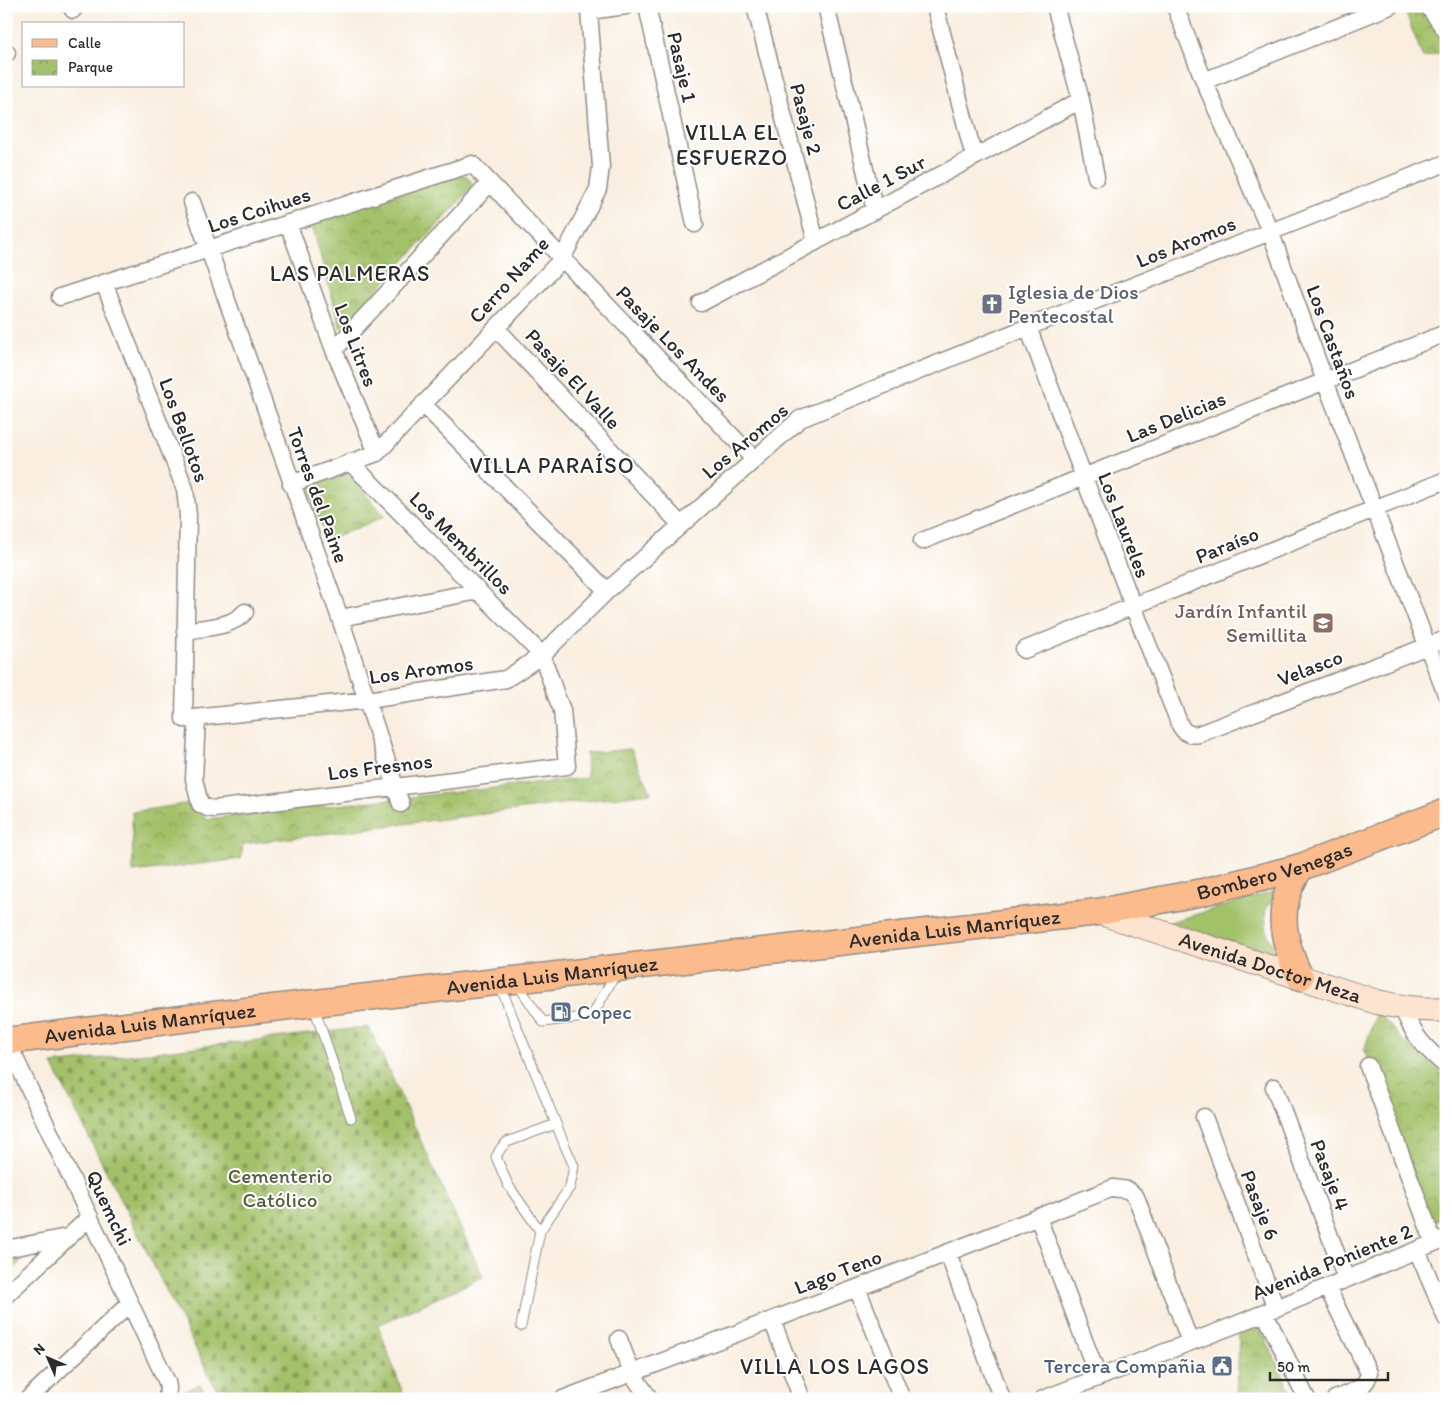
<svg xmlns="http://www.w3.org/2000/svg" width="1452" height="1405" font-family="Itim,sans-serif">
	<style>
		.grass { fill: #a3c169; stroke: #67764a }
		.cemetery { fill: url(#cemetery-stones); stroke: #67764a }
		.park { fill: url(#park-crowns); stroke: #67764a }
		.lines { fill: none; stroke-linecap: round; stroke-linejoin: round }
		.lane-casing { stroke: #928c85; stroke-width: 11 }
		.street-casing { stroke: #928c85; stroke-width: 19 }
		.secondary-casing { stroke: #928c85; stroke-width: 26 }
		.primary-casing { stroke: #928c85; stroke-width: 29 }
		.lane { stroke: #fff; stroke-width: 9 }
		.street { stroke: #fff; stroke-width: 16 }
		.secondary { stroke: #fde4d1; stroke-width: 24 }
		.primary { stroke: #fbbb8c; stroke-width: 26 }
		.labels { text-anchor: middle; stroke-width: 4; stroke-linejoin: round; paint-order: stroke }
		.street-label { font-size: 21px; fill: #2b2b2b; stroke: #fff }
		.worship-label { font-size: 21px; fill: #5b616d; stroke: #fff; text-anchor: start }
		.education-label { font-size: 21px; fill: #785e54; stroke: #fff; text-anchor: end }
		.service-label { font-size: 21px; fill: #4e5e75; stroke: #fff; text-anchor: start }
		.park-label { font-size: 21px; fill: #556041; stroke: #fff }
		.neighbourhood-label { font-size: 22px; letter-spacing: 1px; fill: #2b2b2b; stroke: #fff }
	</style>
	<defs>
		<pattern id="cemetery-stones" width="16" height="16" patternUnits="userSpaceOnUse" patternTransform="scale(1.25)"><rect width="16" height="16" fill="#a3c169"/><path d="M2 7V4a2 2 0 0 1 4 0v3zM10 15v-3a2 2 0 0 1 4 0v3z" fill="#859d57"/></pattern>
		<pattern id="park-crowns" width="20" height="18" patternUnits="userSpaceOnUse" patternTransform="scale(1.25)"><rect width="20" height="18" fill="#a3c169"/><path d="M2 6a3 3 0 1 1 6 0M12 15a3 3 0 1 1 6 0" fill="none" stroke="#859d57"/></pattern>
	</defs>
	<rect width="100%" height="100%" fill="#fff"/>
	<filter id="ink" filterUnits="userSpaceOnUse"><feTurbulence type="fractalNoise" baseFrequency=".02" numOctaves="2"/><feDisplacementMap in="SourceGraphic" scale="10" xChannelSelector="R" yChannelSelector="G"/><feConvolveMatrix kernelMatrix="1 2 1 2 8 2 1 2 1" color-interpolation-filters="sRGB"/></filter>
	<filter id="wash" filterUnits="userSpaceOnUse"><feTurbulence type="fractalNoise" baseFrequency=".0096" numOctaves="4" result="noise"/><feDisplacementMap in="SourceGraphic" scale="20" xChannelSelector="R" yChannelSelector="G"/><feGaussianBlur stdDeviation="1.12" result="paint"/><feColorMatrix in="noise" values="0 0 0 0 0 0 0 0 0 0 0 0 0 0 0 0 0 1.4 0 .05"/><feComposite in="paint" operator="in"/></filter>
	<g filter="url(#wash)">
		<rect width="100%" height="100%" fill="#f9eedf"/>
		<!-- grass -->
		<path class="grass" d="M 1276,891 L 1265,912 L 1267,933 L 1278,957 L 1170,922 Z
			M 200,1384 L 207,1399 L 174,1399 L 173,1397 Z"/>
		<!-- cemetery -->
		<path class="cemetery" d="M 369,1027 L 483,1277 L 378,1325 L 405,1399 L 221,1399 L 52,1064 Z"/>
		<!-- park -->
		<path class="park" d="M 1403,6 L 1446,6 L 1446,51 L 1423,58 Z
			M 453,174 L 467,176 L 474,186 L 341,329 L 311,222 Z
			M 348,474 L 385,516 L 327,541 L 308,487 Z
			M 631,749 L 651,793 L 243,844 L 241,859 L 133,872 L 132,812 L 191,803 L 206,819 L 587,778 L 586,753 Z
			M 1377,1011 L 1404,1042 L 1446,1076 L 1445,1219 L 1430,1222 L 1364,1050 Z
			M 31,1250 L 6,1277 L 6,1255 Z
			M 1260,1327 L 1294,1399 L 1237,1399 L 1239,1334 Z"/>
	</g>
	<g filter="url(#ink)">
		<g class="lines">
			<!-- lane casing -->
			<g class="lane-casing">
				<path id="lane" d="M 516,982 L 543,1022 L 592,1016 L 617,971
					M 499,983 L 565,1146 L 574,1166 L 570,1187 L 540,1231 L 521,1326
					M 314,1007 L 351,1118
					M 540,1231 L 508,1185 L 496,1157 L 501,1148 L 507,1142 L 556,1124"/>
			</g>
			<!-- street casing -->
			<g class="street-casing">
				<path id="street" d="M 71,6 L 73,10
					M 647,6 L 695,224
					M 755,6 L 816,242
					M 826,6 L 875,211
					M 935,6 L 974,157
					M 1055,6 L 1081,100 L 1096,177
					M 1175,6 L 1204,81 L 1270,231 L 1325,381 L 1446,694
					M 1428,6 L 1446,31
					M 6,52 L 7,53
					M 1204,81 L 1390,6
					M 192,202 L 340,618 L 401,804
					M 288,223 L 334,350 L 377,453
					M 104,283 L 185,489 L 188,515 L 184,719 L 368,700 L 506,679 L 542,655 L 607,591 L 800,419 L 1028,327 L 1446,163
					M 60,297 L 472,164 L 754,459
					M 701,303 L 1081,100
					M 1028,327 C 1077,460 1127,593 1180,725 C 1184,733 1191,736 1199,734 L 1446,639
					M 496,328 L 681,525
					M 334,350 L 490,183
					M 423,404 L 607,591
					M 291,484 L 377,453 L 562,259 L 598,189 L 601,167 L 589,11 L 626,6
					M 922,541 L 1446,333
					M 340,618 L 479,591
					M 185,631 C 205,627 231,628 245,612
					M 1024,650 L 1446,480
					M 197,718 L 194,779 L 200,804 L 208,808 L 214,809 L 567,766 L 562,710 L 557,698 L 542,655 L 350,462
					M 1403,1008 C 1413,1036 1424,1047 1446,1066
					M 7,1041 L 167,1382 L 168,1388 L 167,1399
					M 1368,1066 L 1434,1243
					M 1274,1087 L 1346,1279
					M 1204,1117 L 1276,1308
					M 1038,1217 L 1098,1377
					M 6,1249 L 67,1237
					M 1417,1250 L 1446,1318
					M 948,1253 L 1002,1399
					M 1327,1287 L 1369,1373 C 1367,1389 1348,1393 1335,1399
					M 857,1288 L 902,1399
					M 6,1295 L 90,1217
					M 1264,1312 L 1307,1399
					M 772,1320 L 802,1399
					M 619,1339 L 632,1374 L 650,1399
					M 28,1399 L 129,1304
					M 563,1399 L 857,1288 L 1113,1188 L 1128,1190 L 1136,1197 L 1190,1342
					M 1043,1399 L 1235,1325 L 1446,1238"/>
			</g>
			<!-- secondary casing -->
			<g class="secondary-casing">
				<g id="secondary">
					<path id="s1" d="M 1098,912 L 1377,1002 C 1400,1007 1422,1011 1446,1009"/>
				</g>
			</g>
			<!-- primary casing -->
			<g class="primary-casing">
				<g id="primary">
					<path d="M 1300,977 C 1281,939 1275,904 1301,867"/>
					<path id="s2" d="M 6,1041 L 238,1012 L 1098,912 L 1203,892 L 1301,867 L 1446,812"/>
				</g>
			</g>
			<!-- lane -->
			<use href="#lane" class="lane"/>
			<!-- street -->
			<use href="#street" class="street"/>
			<!-- secondary -->
			<use href="#secondary" class="secondary"/>
			<!-- primary -->
			<use href="#primary" class="primary"/>
		</g>
	</g>
	<!-- icons -->
	<defs>
		<g id="church-square" transform="scale(1.125)"><rect x="-9" y="-9" width="18" height="18" rx="4" fill="#6b7280" stroke="#fff"/><path d="M-1.2-6h2.4v3.5h3.3v2.4h-3.3V6h-2.4V-.1h-3.3v-2.4h3.3Z" fill="#fff"/></g>
		<g id="school-square" transform="scale(1.125)"><rect x="-9" y="-9" width="18" height="18" rx="4" fill="#8d6e63" stroke="#fff"/><path d="M0-5L7-2L0 1L-7-2ZM-4 1L0 2.5L4 1V4Q0 6-4 4Z" fill="#fff"/></g>
		<g id="fuel-square" transform="scale(1.125)"><rect x="-9" y="-9" width="18" height="18" rx="4" fill="#5c6f8a" stroke="#fff"/><path d="M-5.5-6h7V0h2V4h1.3V-2.5L3-4.5l.8-.8L6-3V5H2.5V1h-1V6h-7ZM-4.2-4.7v3.2H.2V-4.7Z" fill="#fff"/></g>
		<g id="civic-square" transform="scale(1.125)"><rect x="-9" y="-9" width="18" height="18" rx="4" fill="#5c6f8a" stroke="#fff"/><path d="M-.6-6.5H3V-4.5H.6V-3L4-1V1h2V6H-6V1h2V-1L-.6-3ZM-1.2 2.5V6h2.4V2.5Z" fill="#fff"/></g>
	</defs>
	<g fill-rule="evenodd">
		<use href="#church-square" x="992" y="304"/>
		<use href="#school-square" x="1323" y="623"/>
		<use href="#fuel-square" x="561" y="1012"/>
		<use href="#civic-square" x="1222" y="1366"/>
	</g>
	<g class="labels">
		<!-- street labels -->
		<g class="street-label">
			<text transform="translate(682 67) rotate(77)" y="7">Pasaje 1</text>
			<text transform="translate(806 119) rotate(75)" y="7">Pasaje 2</text>
			<text transform="translate(881 183) rotate(-28)" y="7">Calle 1 Sur</text>
			<text transform="translate(259 210) rotate(-18)" y="7">Los Coihues</text>
			<text transform="translate(1186 242) rotate(-22)" y="7">Los Aromos</text>
			<text transform="translate(509 280) rotate(-48)" y="7">Cerro Name</text>
			<text transform="translate(1333 342) rotate(70)" y="7">Los Castaños</text>
			<text transform="translate(673 344) rotate(46)" y="7">Pasaje Los Andes</text>
			<text transform="translate(356 345) rotate(69)" y="7">Los Litres</text>
			<text transform="translate(573 379) rotate(47)" y="7">Pasaje El Valle</text>
			<text transform="translate(1176 417) rotate(-22)" y="7">Las Delicias</text>
			<text transform="translate(184 430) rotate(70)" y="7">Los Bellotos</text>
			<text transform="translate(745 441) rotate(-40)" y="7">Los Aromos</text>
			<text transform="translate(318 495) rotate(70)" y="7">Torres del Paine</text>
			<text transform="translate(1124 525) rotate(69)" y="7">Los Laureles</text>
			<text transform="translate(461 543) rotate(45)" y="7">Los Membrillos</text>
			<text transform="translate(1227 545) rotate(-22)" y="7">Paraíso</text>
			<text transform="translate(1310 668) rotate(-21)" y="7">Velasco</text>
			<text transform="translate(421 670) rotate(-8)" y="7">Los Aromos</text>
			<text transform="translate(380 767) rotate(-7)" y="7">Los Fresnos</text>
			<text dy="7" stroke="none"><textPath href="#s2" startOffset="1281">Bombero Venegas</textPath></text>
			<text dy="7" stroke="none"><textPath href="#s2" startOffset="955">Avenida Luis Manríquez</textPath></text>
			<text dy="7" stroke="none"><textPath href="#s1" startOffset="181">Avenida Doctor Meza</textPath></text>
			<text dy="7" stroke="none"><textPath href="#s2" startOffset="550">Avenida Luis Manríquez</textPath></text>
			<text dy="7" stroke="none"><textPath href="#s2" startOffset="145">Avenida Luis Manríquez</textPath></text>
			<text transform="translate(1330 1175) rotate(69)" y="7">Pasaje 4</text>
			<text transform="translate(1260 1205) rotate(69)" y="7">Pasaje 6</text>
			<text transform="translate(109 1208) rotate(65)" y="7">Quemchi</text>
			<text transform="translate(1332 1262) rotate(-22)" y="7">Avenida Poniente 2</text>
			<text transform="translate(838 1272) rotate(-21)" y="7">Lago Teno</text>
		</g>
		<!-- worship labels -->
		<g class="worship-label">
			<text x="1008" y="299">Iglesia de Dios<tspan x="1008" dy="24">Pentecostal</tspan></text>
		</g>
		<!-- education labels -->
		<g class="education-label">
			<text x="1307" y="618">Jardín Infantil<tspan x="1307" dy="24">Semillita</tspan></text>
		</g>
		<!-- service labels -->
		<g class="service-label">
			<text x="577" y="1019">Copec</text>
			<text x="1206" y="1373" text-anchor="end">Tercera Compañia</text>
		</g>
		<!-- park labels -->
		<g class="park-label">
			<text x="280" y="1183">Cementerio<tspan x="280" dy="24">Católico</tspan></text>
		</g>
		<!-- neighbourhood labels -->
		<g class="neighbourhood-label">
			<text x="732" y="140">VILLA EL<tspan x="732" dy="25">ESFUERZO</tspan></text>
			<text x="350" y="281">LAS PALMERAS</text>
			<text x="552" y="473">VILLA PARAÍSO</text>
			<text x="835" y="1374">VILLA LOS LAGOS</text>
		</g>
	</g>
	<!-- margin -->
	<rect width="1452" height="1405" fill="none" stroke="#fff" stroke-width="25"/>
	<!-- legend -->
	<rect x="22" y="22" width="162" height="65" fill="#ffffff" stroke="#aaaaaa"/>
	<rect x="32" y="39" width="25" height="8" fill="#fbbb8c" stroke="#aaaaaa"/>
	<text x="68" y="48" font-size="15" fill="#2b2b2b">Calle</text>
	<rect x="32" y="60" width="25" height="15" fill="url(#park-crowns)" stroke="#aaaaaa"/>
	<text x="68" y="72" font-size="15" fill="#2b2b2b">Parque</text>
	<!-- north arrow -->
	<g transform="translate(48 1358) rotate(315)" stroke="#ffffff" stroke-width="4" paint-order="stroke">
	<path d="M0-4L9 19L0 12L-9 19Z" fill="#2b2b2b"/>
	<text y="-8" font-size="14" font-weight="bold" text-anchor="middle" fill="#2b2b2b">N</text>
	</g>
	<!-- scale -->
	<path d="M1270 1372v8h118v-8" fill="none" stroke="#2b2b2b" stroke-width="2.5"/>
	<text x="1277" y="1372" font-size="15" fill="#2b2b2b" stroke="#ffffff" stroke-width="4" paint-order="stroke">50 m</text>
</svg>
